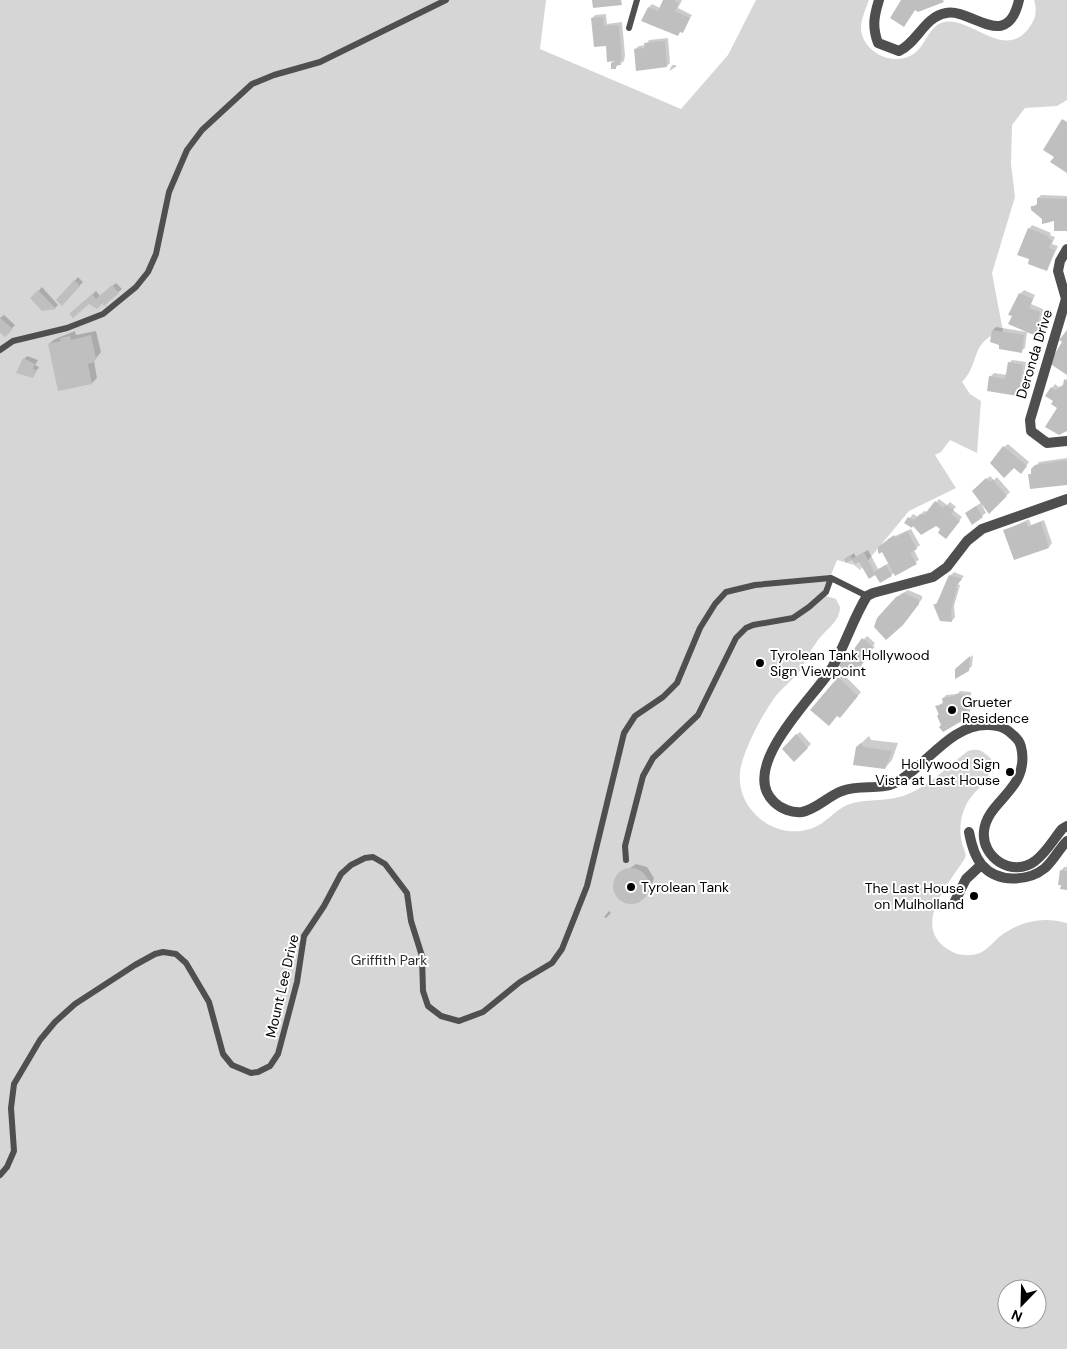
<svg xmlns="http://www.w3.org/2000/svg" width="1067" height="1349" font-family="'DM Sans',sans-serif">
	<style>
		.green { fill: #d6d6d6; fill-rule: evenodd }
		.shadow { fill: #0003 }
		.building { fill: #bfbfbf }
		.lines { fill: none; stroke-linecap: round; stroke-linejoin: round }
		.lane { stroke: #4f4f4f; stroke-width: 6 }
		.street { stroke: #4f4f4f; stroke-width: 10 }
		.poi-dot { fill: #000; stroke: #fff; stroke-width: 2 }
		.labels { text-anchor: middle; stroke-width: 4; stroke-linejoin: round; paint-order: stroke }
		.street-label { font-size: 14px; fill: #000; stroke: #fff }
		.poi-label { font-size: 14px; fill: #000; stroke: #fff; text-anchor: start }
		.park-label { font-size: 14px; fill: #2d2d2d; stroke: #fff }
	</style>
	<rect width="100%" height="100%" fill="#fff"/>
	<!-- green -->
	<path class="green" d="M 0,0 L 546,0 L 540,49 L 681,109 L 728,55 L 756,0 L 869,0 C 866,8 862,17 861,26 C 860,50 890,66 910,56 C 926,49 927,26 944,22 C 972,16 1006,64 1031,25 C 1036,18 1037,9 1034,0 L 1067,0 L 1067,100 L 1057,106 L 1025,108 L 1012,125 L 1011,164 L 1015,197 L 992,273 L 1003,331 C 969,341 981,363 962,382 L 970,394 L 981,401 L 977,453 L 950,440 L 941,452 L 935,455 L 956,488 L 909,511 L 860,570 L 854,565 L 837,560 L 823,595 L 836,599 L 840,607 C 840,623 824,630 816,643 C 809,652 805,663 799,672 C 791,682 780,689 773,700 C 762,715 742,753 740,772 C 736,810 776,842 813,828 C 826,823 834,811 847,805 C 865,798 885,802 903,796 C 927,788 948,766 968,751 C 979,748 983,751 991,759 C 994,780 975,788 966,805 C 960,817 959,831 962,843 C 963,849 967,852 965,858 C 949,884 910,926 949,950 C 958,956 971,957 982,952 C 988,948 994,942 999,937 C 1021,921 1041,916 1067,923 L 1067,1349 L 0,1349 ZM 1007,1289 L 1037,1289 L 1037,1319 L 1007,1319 Z"/>
	<!-- shadow -->
	<path class="shadow" d="M 664,0 L 682,0 L 678,8 L 692,15 L 682,32 L 649,7 L 652,4 L 660,8 Z
		M 606,14 L 607,24 L 622,22 L 625,55 L 624,61 L 616,67 L 612,63 L 616,60 L 592,18 L 595,15 Z
		M 668,38 L 670,63 L 667,66 L 635,49 L 639,46 L 646,45 L 649,40 Z
		M 672,65 L 676,65 L 676,67 L 669,71 Z
		M 1041,195 L 1067,196 L 1067,230 L 1055,220 L 1043,218 L 1032,207 L 1038,203 L 1038,198 Z
		M 1032,225 L 1051,233 L 1050,235 L 1055,237 L 1052,244 L 1058,246 L 1047,270 L 1031,259 L 1029,229 Z
		M 78,277 L 83,282 L 62,304 L 58,300 Z
		M 116,283 L 122,289 L 104,304 L 102,303 L 97,307 L 89,302 L 71,314 L 96,291 L 100,296 Z
		M 42,287 L 58,305 L 55,308 L 43,309 L 32,298 Z
		M 1024,290 L 1035,295 L 1031,304 L 1043,309 L 1041,320 L 1049,323 L 1041,336 L 1020,294 Z
		M 4,315 L 15,325 L 5,336 L 0,331 L 0,318 Z
		M 996,327 L 1027,332 L 1025,348 L 1021,351 L 993,330 Z
		M 75,331 L 76,335 L 96,331 L 101,352 L 94,361 L 97,378 L 92,383 L 49,344 L 55,339 Z
		M 27,356 L 38,360 L 35,365 L 39,367 L 33,377 L 24,359 Z
		M 1012,360 L 1026,362 L 1021,391 L 1018,395 L 990,377 L 994,373 L 1007,375 L 1009,363 Z
		M 1067,378 L 1067,429 L 1052,388 L 1055,384 L 1059,387 L 1064,384 Z
		M 1008,444 L 1029,462 L 1024,469 L 1004,447 Z
		M 1067,458 L 1067,484 L 1030,475 L 1039,462 Z
		M 990,476 L 994,480 L 997,477 L 1010,492 L 989,512 L 983,504 L 982,505 L 986,513 L 972,523 L 966,513 L 982,502 L 977,488 Z
		M 939,499 L 947,505 L 950,502 L 956,507 L 953,510 L 962,517 L 949,534 L 936,524 L 921,534 L 914,524 L 906,523 L 913,514 L 918,517 L 924,511 L 928,512 Z
		M 1029,519 L 1031,525 L 1044,520 L 1052,543 L 1049,547 L 1004,531 Z
		M 911,529 L 920,545 L 914,550 L 919,560 L 891,575 L 876,574 L 859,560 L 855,563 L 852,558 L 847,561 L 846,559 L 854,553 L 856,557 L 868,550 L 878,569 L 889,563 L 888,539 Z
		M 954,572 L 964,576 L 957,584 L 960,585 L 954,606 L 955,617 L 952,621 L 934,605 L 938,602 L 948,578 Z
		M 908,590 L 922,596 L 922,599 L 906,620 L 878,618 L 901,594 Z
		M 867,636 L 875,643 L 873,646 L 875,647 L 868,653 L 870,654 L 863,662 L 852,672 L 840,665 Z
		M 973,655 L 972,666 L 968,670 L 960,666 Z
		M 843,674 L 861,692 L 843,713 L 812,710 Z
		M 960,691 L 971,692 L 970,714 L 966,717 L 942,725 L 936,707 L 944,702 L 943,699 L 946,695 L 957,694 Z
		M 800,732 L 811,744 L 794,760 L 796,735 Z
		M 869,736 L 871,740 L 898,743 L 892,760 L 885,768 L 857,747 Z
		M 636,864 L 647,867 L 654,878 L 650,891 L 632,902 L 620,897 L 615,887 L 620,875 Z
		M 1064,867 L 1067,867 L 1067,888 L 1062,884 L 1061,871 Z
		M 609,911 L 611,913 L 606,918 L 604,917 Z"/>
	<!-- building -->
	<path class="building" d="M 592,0 L 621,0 L 622,5 L 593,8 Z
		M 663,0 L 673,0 L 679,3 L 675,11 L 690,18 L 683,33 L 680,32 L 678,36 L 641,21 L 648,7 L 658,11 Z
		M 901,0 L 943,0 L 944,2 L 918,12 L 915,10 L 904,27 L 890,18 Z
		M 603,17 L 604,26 L 619,25 L 622,60 L 620,60 L 621,65 L 616,65 L 616,69 L 611,69 L 611,63 L 615,61 L 607,62 L 606,46 L 594,47 L 591,18 Z
		M 665,41 L 667,67 L 636,71 L 634,49 L 645,48 L 644,43 Z
		M 1062,119 L 1067,122 L 1067,173 L 1050,162 L 1054,157 L 1043,150 Z
		M 1037,198 L 1067,199 L 1067,231 L 1054,231 L 1054,221 L 1042,224 L 1042,219 L 1031,210 L 1031,206 L 1037,206 Z
		M 1028,228 L 1048,236 L 1048,238 L 1052,240 L 1049,248 L 1055,250 L 1047,271 L 1028,264 L 1029,259 L 1017,255 Z
		M 74,280 L 80,286 L 62,306 L 56,300 Z
		M 112,285 L 119,293 L 104,306 L 100,301 L 101,305 L 97,309 L 89,304 L 73,318 L 69,314 L 92,294 L 96,299 Z
		M 38,290 L 56,309 L 42,311 L 30,298 Z
		M 1019,293 L 1033,299 L 1029,308 L 1040,312 L 1038,323 L 1046,327 L 1041,338 L 1008,324 L 1012,316 L 1008,315 Z
		M 0,318 L 13,329 L 5,337 L 0,333 Z
		M 992,330 L 1024,335 L 1022,353 L 999,349 L 999,345 L 990,342 Z
		M 1067,330 L 1067,375 L 1049,363 L 1062,342 L 1059,340 Z
		M 91,335 L 96,359 L 94,362 L 88,364 L 92,384 L 58,391 L 48,344 L 61,341 L 60,338 L 70,336 L 71,340 Z
		M 23,358 L 35,364 L 33,369 L 37,370 L 33,378 L 16,373 Z
		M 1008,362 L 1023,365 L 1018,396 L 987,391 L 989,376 L 1005,379 Z
		M 1064,379 L 1067,381 L 1067,431 L 1059,435 L 1045,427 L 1057,408 L 1051,404 L 1053,401 L 1045,396 L 1051,387 L 1055,390 L 1063,386 Z
		M 1003,446 L 1027,466 L 1021,474 L 1014,468 L 1004,478 L 990,463 Z
		M 1067,460 L 1067,485 L 1030,489 L 1028,474 L 1031,474 L 1031,469 L 1035,465 Z
		M 986,478 L 990,482 L 993,480 L 1007,496 L 989,514 L 972,491 Z
		M 935,501 L 943,508 L 946,505 L 954,510 L 951,514 L 960,521 L 946,539 L 938,533 L 940,529 L 936,526 L 921,535 L 913,526 L 912,528 L 904,523 L 908,517 L 914,520 L 920,514 L 924,515 Z
		M 976,506 L 983,517 L 972,525 L 965,513 Z
		M 1026,522 L 1028,527 L 1041,522 L 1049,548 L 1014,560 L 1003,530 Z
		M 907,531 L 917,549 L 910,553 L 917,564 L 895,576 L 882,552 L 879,554 L 878,552 L 878,547 L 894,535 L 895,538 Z
		M 864,552 L 874,572 L 886,565 L 892,576 L 880,583 L 875,575 L 869,579 L 859,562 L 855,564 L 852,560 L 846,563 L 844,559 L 850,555 L 852,559 Z
		M 949,575 L 962,579 L 955,588 L 957,588 L 951,610 L 952,622 L 940,621 L 933,604 L 936,605 Z
		M 904,593 L 919,600 L 919,604 L 903,625 L 886,640 L 874,627 L 877,618 L 896,597 Z
		M 862,638 L 873,647 L 870,650 L 872,651 L 865,656 L 867,658 L 860,667 L 857,665 L 853,673 L 850,674 L 838,665 L 847,655 L 848,657 Z
		M 970,656 L 969,671 L 955,679 L 955,669 Z
		M 838,677 L 858,696 L 840,718 L 837,716 L 829,726 L 810,710 Z
		M 955,694 L 968,695 L 967,718 L 943,732 L 939,727 L 941,725 L 937,716 L 939,714 L 935,706 L 943,704 L 942,698 L 955,696 Z
		M 796,734 L 808,748 L 794,762 L 782,749 Z
		M 861,743 L 864,747 L 892,751 L 885,769 L 853,765 L 856,747 Z
		M613 886a18 18 0 1 1 36 0a18 18 0 1 1-36 0Z
		M 1060,870 L 1067,871 L 1067,890 L 1060,889 L 1061,885 L 1058,885 Z"/>
	<g class="lines">
		<!-- lane -->
		<path class="lane" d="M 629,28 L 637,0
			M 0,350 L 13,341 L 67,328 L 103,314 L 136,287 L 148,272 L 156,254 L 169,192 L 187,150 L 202,130 L 252,84 L 274,75 L 320,62 L 446,0
			M 626,860 L 625,846 L 643,776 L 653,758 L 698,715 L 736,638 L 746,628 L 753,625 L 793,618 L 809,607 L 826,592 L 831,578
			M 0,1175 L 7,1167 L 14,1151 L 11,1108 L 14,1084 L 40,1040 L 55,1022 L 75,1004 L 135,965 L 155,954 L 163,952 L 176,954 L 186,963 L 209,1002 L 223,1054 L 232,1065 L 251,1073 L 258,1072 L 270,1066 L 278,1054 L 297,982 L 304,936 L 324,906 L 341,874 L 351,865 L 365,858 L 373,857 L 385,864 L 407,893 L 411,921 L 422,956 L 423,991 L 428,1006 L 441,1016 L 459,1021 L 483,1012 L 520,982 L 552,963 L 562,949 L 587,886 L 624,733 L 635,716 L 663,697 L 677,683 L 700,628 L 715,604 L 726,592 L 755,585 L 831,578 L 867,596"/>
		<!-- street -->
		<path class="street" d="M 879,0 C 874,16 872,27 878,43 L 899,51 C 918,42 924,17 946,13 C 972,8 1007,53 1019,0
			M 1067,249 L 1060,261 L 1058,271 L 1066,299 L 1030,420 L 1031,431 L 1047,443 L 1067,441
			M 1067,499 L 982,529 L 967,541 L 947,567 L 933,577 L 873,593 L 867,596 C 852,620 845,647 830,671 C 812,699 738,768 774,802 C 781,809 792,813 802,812 C 817,809 828,796 842,791 C 860,784 880,791 897,782 C 927,765 951,724 988,725 C 1001,725 1008,729 1017,739 C 1021,743 1021,747 1022,752 C 1027,791 987,801 984,831 C 981,858 1013,878 1035,861 C 1046,853 1053,840 1062,829 L 1067,826
			M 969,832 C 971,843 974,856 982,865 C 997,883 1028,882 1045,868 C 1054,860 1059,849 1067,841
			M 955,901 L 966,879 L 981,865"/>
	</g>
	<!-- markers -->
	<g class="poi-dot">
		<circle cx="760" cy="663" r="5"/>
		<circle cx="952" cy="710" r="5"/>
		<circle cx="1010" cy="772" r="5"/>
		<circle cx="631" cy="887" r="5"/>
		<circle cx="974" cy="896" r="5"/>
	</g>
	<g class="labels">
		<!-- street labels -->
		<g class="street-label">
			<text transform="translate(1034 354) rotate(-73)" y="5">Deronda Drive</text>
			<text transform="translate(282 986) rotate(-77)" y="5">Mount Lee Drive</text>
		</g>
		<!-- poi labels -->
		<g class="poi-label">
			<text x="770" y="660">Tyrolean Tank Hollywood<tspan x="770" dy="16">Sign Viewpoint</tspan></text>
			<text x="962" y="707">Grueter<tspan x="962" dy="16">Residence</tspan></text>
			<text x="1000" y="769" text-anchor="end">Hollywood Sign<tspan x="1000" dy="16">Vista at Last House</tspan></text>
			<text x="641" y="892">Tyrolean Tank</text>
			<text x="964" y="893" text-anchor="end">The Last House<tspan x="964" dy="16">on Mulholland</tspan></text>
		</g>
		<!-- park labels -->
		<g class="park-label">
			<text x="389" y="965">Griffith Park</text>
		</g>
	</g>
	<!-- north arrow -->
	<g transform="translate(1022 1304) rotate(203)"><circle r="24" fill="#ffffff" stroke="#999999"/>
	<path d="M0-4L9 19L0 12L-9 19Z" fill="#000000"/>
	<text y="-8" font-size="14" font-weight="bold" text-anchor="middle" fill="#000000">N</text>
	</g>
</svg>
